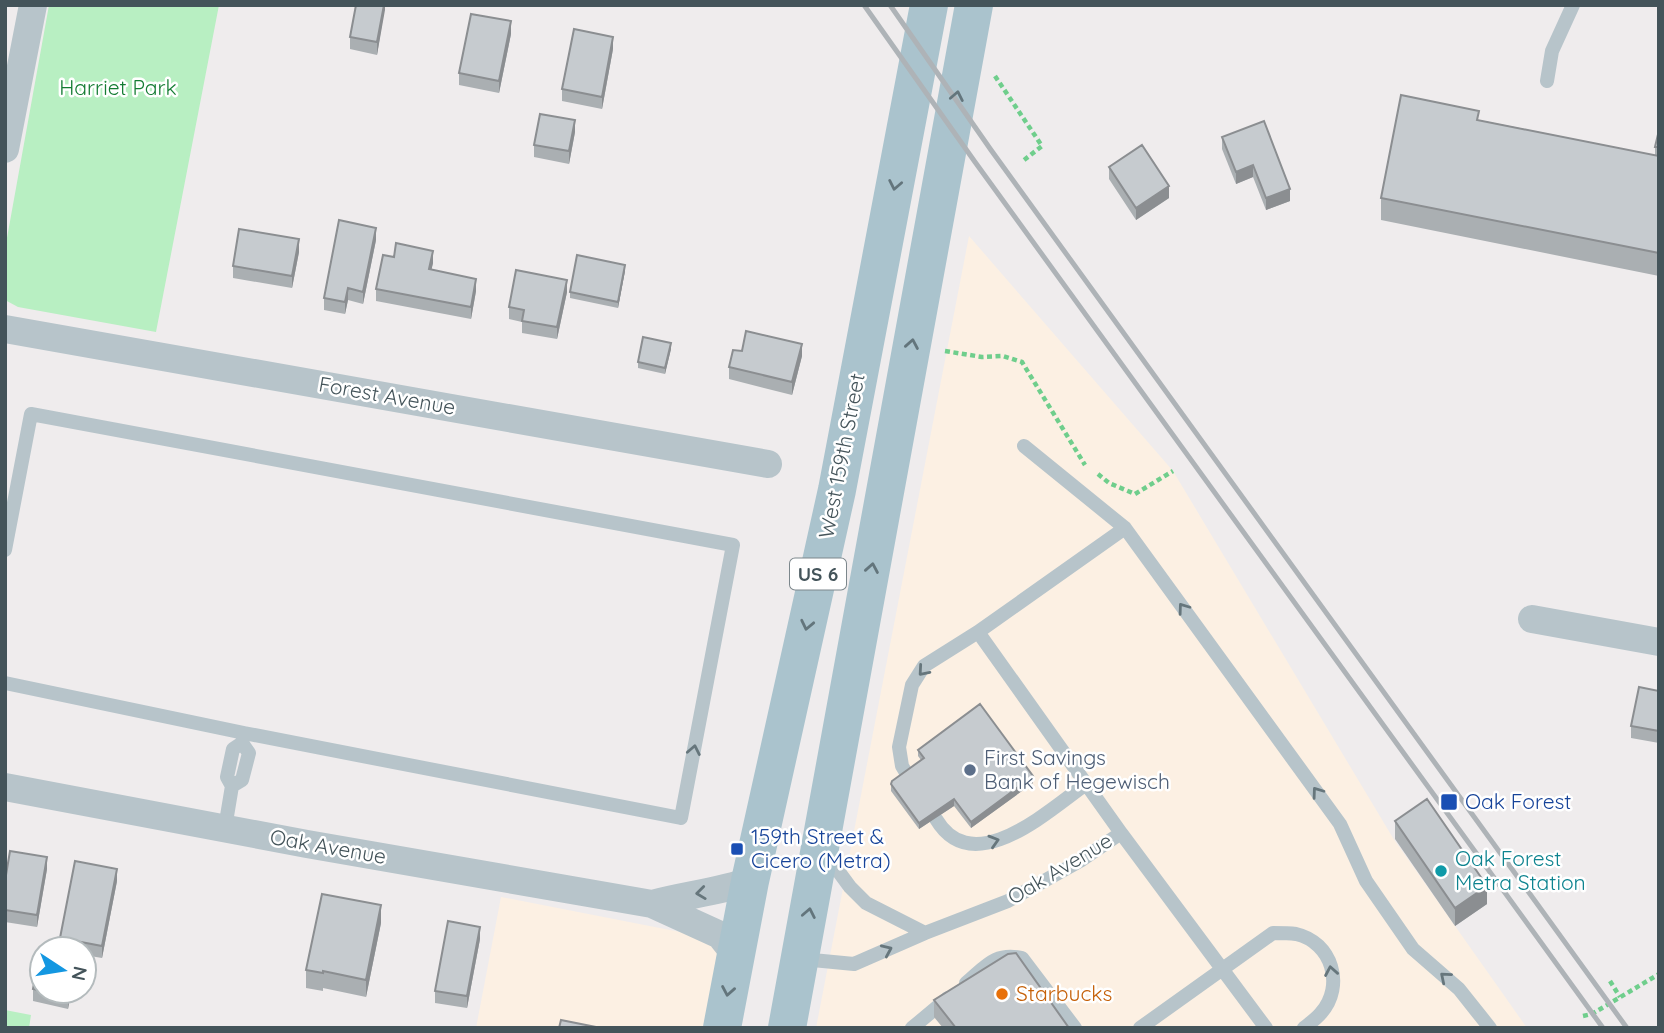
<svg xmlns="http://www.w3.org/2000/svg" width="1664" height="1033" font-family="Quicksand,sans-serif">
	<style>
		.commercial { fill: #fcf0e3 }
		.green { fill: #b8efc2 }
		.lines { fill: none; stroke-linecap: round; stroke-linejoin: round }
		.path { stroke: #6fce8c; stroke-width: 4.5; stroke-dasharray: 5 3.5; stroke-linecap: butt }
		.service { stroke: #b7c4ca; stroke-width: 14 }
		.minor { stroke: #b7c4ca; stroke-width: 28 }
		.primary { stroke: #aac3cd; stroke-width: 38 }
		.rail { stroke: #aeb3b7; stroke-width: 5 }
		.wall { fill: #aaafb2 }
		.shaded-wall { fill: #8b8e91 }
		.building { fill: #c6cbcf; stroke: #8b8e91; stroke-width: 2 }
		.oneway { stroke: #63757c }
		.oneway2 { stroke: #66767c }
		.service-dot { fill: #5c6f8a; stroke: #fff; stroke-width: 2.5 }
		.transit-dot { fill: #1a4fb4; stroke: #fff; stroke-width: 2.5 }
		.culture-dot { fill: #0f9aa8; stroke: #fff; stroke-width: 2.5 }
		.food-dot { fill: #e8710a; stroke: #fff; stroke-width: 2.5 }
		.labels { text-anchor: middle; stroke-width: 5; stroke-linejoin: round; paint-order: stroke }
		.shield { fill: #fff; stroke: #7c878c; stroke-width: 2 }
		.shield-label { font-size: 19px; font-weight: bold; fill: #44545a }
		.park-label { font-size: 21px; fill: #147c33; stroke: #fff }
		.street-label { font-size: 21px; fill: #44545a; stroke: #fff }
		.service-label { font-size: 21px; fill: #4e5e75; stroke: #fff; text-anchor: start }
		.transit-label { font-size: 21px; fill: #164399; stroke: #fff; text-anchor: start }
		.culture-label { font-size: 21px; fill: #0d838f; stroke: #fff; text-anchor: start }
		.food-label { font-size: 21px; fill: #c56008; stroke: #fff; text-anchor: start }
	</style>
	<rect width="100%" height="100%" fill="#efeced"/>
	<!-- commercial -->
	<path class="commercial" d="M 969,236 L 1173,471 L 1393,838 L 1527,1028 L 816,1028 Z
		M 501,897 L 721,940 L 705,1028 L 476,1028 Z"/>
	<!-- green -->
	<path class="green" d="M 49,5 L 219,5 L 156,332 L 18,307 L 5,300 L 5,249 Z
		M 5,1010 L 31,1015 L 29,1028 L 5,1028 Z"/>
	<g class="lines">
		<!-- path -->
		<path class="path" d="M 995,76 L 1042,146 L 1024,160
			M 945,351 L 982,357 L 1003,356 L 1022,362 L 1085,465
			M 1098,474 L 1109,483 L 1135,494 L 1173,471
			M 1610,981 L 1620,997
			M 1583,1016 L 1592,1014 L 1659,974"/>
		<!-- service -->
		<path class="service" d="M 1547,81 L 1552,51 L 1573,5
			M 1024,446 L 1125,528 L 1340,824 L 1366,881 L 1413,949 L 1459,989 L 1490,1028
			M 5,550 L 31,414 L 733,545 L 681,818 L 244,733 L 242,743
			M 5,683 L 244,733
			M 908,776 L 902,766 L 899,747 L 912,685 L 924,666 L 978,632 L 1125,528
			M 936,819 C 973,881 1048,811 1086,784
			M 225,828 L 232,786 L 227,777 L 233,749 L 242,743 L 249,753 L 242,780 L 232,786
			M 1121,833 L 1266,1028
			M 825,853 L 850,887 L 866,903 L 925,933
			M 802,959 L 854,964 L 925,933 L 1008,901 L 1080,861 L 1121,833 L 978,632
			M 966,983 C 986,966 995,952 1022,958 L 1075,1028
			M 912,1028 L 948,998
			M 1140,1028 L 1273,933 C 1280,933 1289,933 1296,934 C 1332,942 1345,986 1321,1013 C 1316,1019 1310,1023 1304,1028"/>
		<!-- minor -->
		<path class="minor" d="M 5,149 L 33,5
			M 5,329 L 768,464
			M 1532,619 L 1659,642
			M 5,787 L 307,844 L 652,904 L 720,935 L 735,954
			M 652,904 C 685,895 718,892 750,881"/>
		<!-- primary -->
		<path class="primary" d="M 722,1028 L 750,881 L 837,490 L 929,5
			M 787,1028 L 974,5"/>
		<!-- rail -->
		<path class="rail" d="M 864,5 L 975,162 L 1603,1028
			M 890,5 L 991,150 L 1627,1028"/>
	</g>
	<!-- wall -->
	<path class="wall" d="M 385,5 L 377,55 L 350,49 L 350,37 Z
		M 511,34 L 499,93 L 459,85 L 459,73 Z
		M 613,49 L 602,109 L 562,101 L 562,89 Z
		M 1479,120 L 1655,155 L 1655,147 L 1659,130 L 1659,276 L 1381,220 L 1381,198 Z
		M 575,132 L 569,164 L 534,157 L 534,145 Z
		M 1222,137 L 1290,201 L 1266,210 L 1253,177 L 1236,184 L 1222,149 Z
		M 1109,167 L 1169,198 L 1136,220 L 1109,179 Z
		M 376,240 L 363,304 L 348,300 L 345,314 L 324,310 L 324,298 Z
		M 299,252 L 292,288 L 233,278 L 233,266 Z
		M 394,257 L 433,263 L 431,270 L 476,291 L 471,319 L 376,301 L 376,289 Z
		M 625,271 L 618,308 L 570,298 L 570,292 Z
		M 567,292 L 557,339 L 522,333 L 522,322 L 509,319 L 509,307 Z
		M 671,349 L 665,374 L 638,368 L 638,362 Z
		M 742,351 L 802,356 L 792,395 L 729,379 L 729,367 Z
		M 1659,691 L 1659,743 L 1631,738 L 1631,726 Z
		M 918,750 L 1033,783 L 971,828 L 954,806 L 919,829 L 891,791 L 891,784 L 921,760 L 918,756 Z
		M 1395,821 L 1487,904 L 1455,926 L 1395,839 Z
		M 47,869 L 37,927 L 5,922 L 5,881 Z
		M 117,881 L 102,958 L 84,955 L 84,949 L 60,949 L 60,938 Z
		M 381,923 L 366,997 L 323,988 L 323,991 L 306,988 L 306,970 Z
		M 480,939 L 467,1008 L 435,1003 L 435,991 Z
		M 33,989 L 71,991 L 68,1009 L 33,1001 Z
		M 934,1000 L 1069,1028 L 943,1028 L 934,1017 Z"/>
	<!-- shaded-wall -->
	<path class="shaded-wall" d="M 384,5 L 385,5 L 385,10 L 377,55 L 377,42 Z
		M 511,21 L 511,34 L 499,93 L 499,81 Z
		M 613,37 L 613,49 L 602,109 L 602,97 Z
		M 575,120 L 575,132 L 569,164 L 569,151 Z
		M 1253,165 L 1253,177 L 1236,184 L 1236,172 Z
		M 1169,186 L 1169,198 L 1136,220 L 1136,208 Z
		M 1290,189 L 1290,201 L 1266,210 L 1266,198 Z
		M 376,228 L 376,240 L 363,304 L 363,292 Z
		M 299,239 L 299,252 L 292,288 L 292,276 Z
		M 433,251 L 433,263 L 429,281 L 429,269 Z
		M 625,265 L 625,271 L 618,308 L 618,302 Z
		M 476,279 L 476,291 L 471,319 L 471,307 Z
		M 567,280 L 567,292 L 557,339 L 557,327 Z
		M 348,288 L 348,300 L 345,314 L 345,302 Z
		M 671,343 L 671,349 L 665,374 L 665,368 Z
		M 802,344 L 802,356 L 792,395 L 792,382 Z
		M 1033,776 L 1033,783 L 971,828 L 971,822 Z
		M 954,799 L 954,806 L 919,829 L 919,823 Z
		M 47,857 L 47,869 L 37,927 L 37,915 Z
		M 117,869 L 117,881 L 102,958 L 102,946 Z
		M 1487,886 L 1487,904 L 1455,926 L 1455,908 Z
		M 381,905 L 381,923 L 366,997 L 366,980 Z
		M 480,927 L 480,939 L 467,1008 L 467,996 Z
		M 69,991 L 71,991 L 68,1009 L 68,996 Z"/>
	<!-- building -->
	<path class="building" d="M 356,5 L 384,5 L 377,42 L 350,37 Z
		M 471,14 L 511,21 L 499,81 L 459,73 Z
		M 574,29 L 613,37 L 602,97 L 562,89 Z
		M 1401,95 L 1479,111 L 1477,120 L 1659,156 L 1659,253 L 1381,198 Z
		M 540,114 L 575,120 L 569,151 L 534,145 Z
		M 1264,121 L 1290,189 L 1266,198 L 1253,165 L 1236,172 L 1222,137 Z
		M 1659,130 L 1659,147 L 1655,147 Z
		M 1142,145 L 1169,186 L 1136,208 L 1109,167 Z
		M 339,220 L 376,228 L 363,292 L 348,288 L 345,302 L 324,298 Z
		M 239,229 L 299,239 L 292,276 L 233,266 Z
		M 396,243 L 433,251 L 429,269 L 476,279 L 471,307 L 376,289 L 383,255 L 394,257 Z
		M 577,255 L 625,265 L 618,302 L 570,292 Z
		M 516,270 L 567,280 L 557,327 L 522,321 L 524,310 L 509,307 Z
		M 746,331 L 802,344 L 792,382 L 729,367 L 733,350 L 742,351 Z
		M 643,337 L 671,343 L 665,368 L 638,362 Z
		M 1639,687 L 1659,691 L 1659,731 L 1631,726 Z
		M 980,704 L 1033,776 L 971,822 L 954,799 L 919,823 L 891,784 L 892,781 L 924,758 L 918,750 Z
		M 1427,799 L 1487,886 L 1455,908 L 1395,821 Z
		M 10,851 L 47,857 L 37,915 L 5,910 L 5,881 Z
		M 75,861 L 117,869 L 102,946 L 60,938 Z
		M 322,894 L 381,905 L 366,980 L 323,971 L 323,973 L 306,970 Z
		M 448,921 L 480,927 L 467,996 L 435,991 Z
		M 1016,953 L 1069,1028 L 956,1028 L 934,1000 L 1008,954 Z
		M 39,956 L 42,957 L 42,991 L 69,991 L 68,996 L 33,989 Z
		M 561,1020 L 601,1028 L 559,1028 Z"/>
	<!-- one-way arrows -->
	<defs><path id="oneway-chevron" d="M-2-3.5L2.5 0L-2 3.5" fill="none" stroke-width="1.6" stroke-linecap="round" stroke-linejoin="round" transform="scale(1.75)"/></defs>
	<g class="oneway">
		<use href="#oneway-chevron" transform="translate(957 96) rotate(-79)"/>
		<use href="#oneway-chevron" transform="translate(895 185) rotate(101)"/>
		<use href="#oneway-chevron" transform="translate(912 344) rotate(-80)"/>
		<use href="#oneway-chevron" transform="translate(872 568) rotate(-80)"/>
		<use href="#oneway-chevron" transform="translate(807 625) rotate(102)"/>
		<use href="#oneway-chevron" transform="translate(809 913) rotate(-79)"/>
		<use href="#oneway-chevron" transform="translate(728 991) rotate(100)"/>
	</g>
	<g class="oneway2">
		<use href="#oneway-chevron" transform="translate(1183 608) rotate(-126)"/>
		<use href="#oneway-chevron" transform="translate(923 671) rotate(131)"/>
		<use href="#oneway-chevron" transform="translate(694 750) rotate(-79)"/>
		<use href="#oneway-chevron" transform="translate(1317 792) rotate(-126)"/>
		<use href="#oneway-chevron" transform="translate(994 841) rotate(-17)"/>
		<use href="#oneway-chevron" transform="translate(701 893) rotate(173)"/>
		<use href="#oneway-chevron" transform="translate(887 950) rotate(-24)"/>
		<use href="#oneway-chevron" transform="translate(1331 971) rotate(-100)"/>
		<use href="#oneway-chevron" transform="translate(1445 977) rotate(-140)"/>
	</g>
	<!-- markers -->
	<circle class="service-dot" cx="970" cy="770" r="7"/>
	<g class="transit-dot">
		<rect x="1440" y="793" width="18" height="18" rx="3.5"/>
		<rect x="730" y="842" width="14" height="14" rx="3.5"/>
	</g>
	<circle class="culture-dot" cx="1441" cy="871" r="7"/>
	<circle class="food-dot" cx="1002" cy="994" r="7"/>
	<g class="labels">
		<!-- shield labels -->
		<rect class="shield" x="790" y="558.5" width="56" height="31" rx="5"/>
		<g class="shield-label">
			<text x="818" y="581">US 6</text>
		</g>
		<!-- park labels -->
		<g class="park-label">
			<text x="118" y="95">Harriet Park</text>
		</g>
		<!-- street labels -->
		<g class="street-label">
			<text transform="translate(387 396) rotate(10)" y="7">Forest Avenue</text>
			<text transform="translate(842 456) rotate(-79)" y="7">West 159th Street</text>
			<text transform="translate(328 847) rotate(10)" y="7">Oak Avenue</text>
			<text transform="translate(1060 869) rotate(-31)" y="7">Oak Avenue</text>
		</g>
		<!-- service labels -->
		<g class="service-label">
			<text x="984" y="765">First Savings<tspan x="984" dy="24">Bank of Hegewisch</tspan></text>
		</g>
		<!-- transit labels -->
		<g class="transit-label">
			<text x="1465" y="809">Oak Forest</text>
			<text x="751" y="844">159th Street &amp;<tspan x="751" dy="24">Cicero (Metra)</tspan></text>
		</g>
		<!-- culture labels -->
		<g class="culture-label">
			<text x="1455" y="866">Oak Forest<tspan x="1455" dy="24">Metra Station</tspan></text>
		</g>
		<!-- food labels -->
		<g class="food-label">
			<text x="1016" y="1001">Starbucks</text>
		</g>
	</g>
	<!-- border -->
	<rect width="1664" height="1033" fill="none" stroke="#44545a" stroke-width="14"/>
	<!-- north arrow -->
	<g transform="translate(63 970) rotate(102)"><circle r="33" fill="#ffffff" stroke="#b4bbbd" stroke-width="2"/>
	<path d="M0-5L12 26L0 18L-12 26Z" fill="#1497e1"/>
	<text y="-10" font-size="19" font-weight="bold" text-anchor="middle" fill="#44545a">N</text>
	</g>
</svg>
